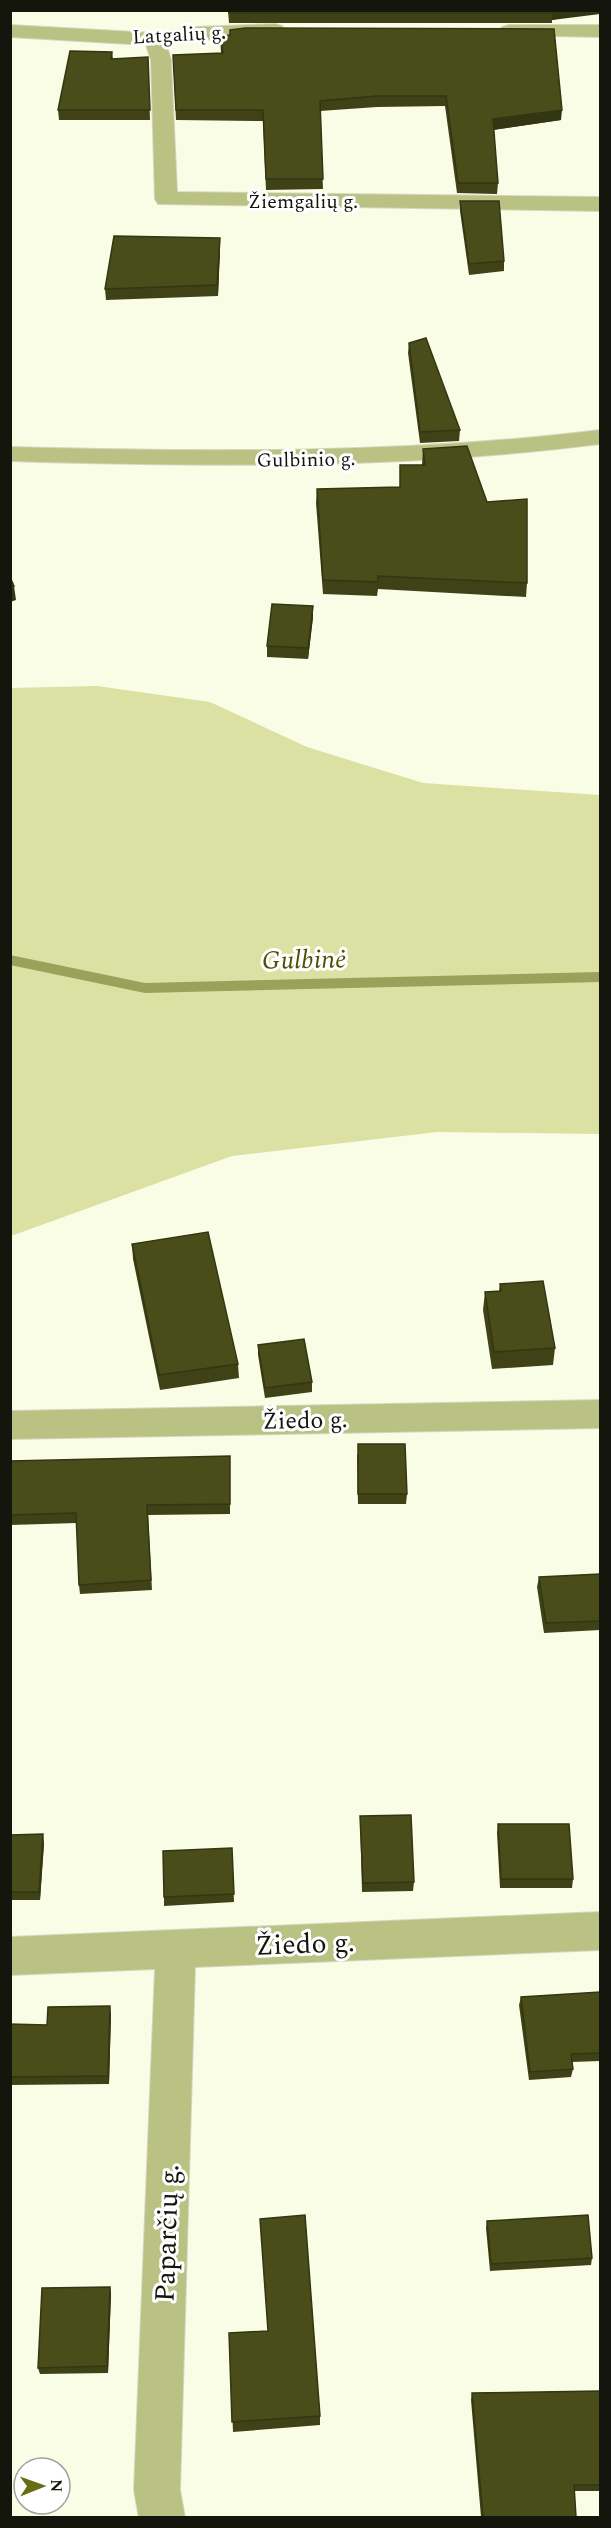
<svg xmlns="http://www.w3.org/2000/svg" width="611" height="2528" font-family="Spectral,serif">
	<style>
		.green { fill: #dae1a3 }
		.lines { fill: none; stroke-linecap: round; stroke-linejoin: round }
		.stream { fill: #9aa15b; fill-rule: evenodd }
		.minor-casing { stroke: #d5d8c2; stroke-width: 2 }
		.minor { fill: #b9c183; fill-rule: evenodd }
		.wall { fill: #3f4216 }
		.shaded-wall { fill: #333612 }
		.building { fill: #494d1a; stroke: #333612; stroke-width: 1.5 }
		.labels { text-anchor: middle; stroke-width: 6; stroke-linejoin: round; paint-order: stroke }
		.far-street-label { font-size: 20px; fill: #14160d; stroke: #fff }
		.street-label { font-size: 24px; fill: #14160d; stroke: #fff }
		.water-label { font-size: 26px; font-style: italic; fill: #4c5004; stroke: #fff }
		.near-street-label { font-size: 28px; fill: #14160d; stroke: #fff }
	</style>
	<rect width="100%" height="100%" fill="#fafde5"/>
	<!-- green -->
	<path class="green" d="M 97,686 L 210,702 L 307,747 L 423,783 L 600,795 L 600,1134 L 437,1132 L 232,1156 L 11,1236 L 11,688 Z"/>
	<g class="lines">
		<!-- stream -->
		<path class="stream" d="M 10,955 L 145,983 L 600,972 L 600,982 L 145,993 L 10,965 Z"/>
		<!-- minor casing -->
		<g class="minor-casing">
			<path id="minor" d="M 275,24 L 282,26 L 285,30 L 282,34 L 166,43 L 171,60 L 177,192 L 600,197 L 600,211 L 158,204 L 155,199 L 151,60 L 146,45 L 10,37 L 10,25 L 154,33 L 197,27 Z
				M 509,25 L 600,25 L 600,37 L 502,35 L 499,31 L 502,27 Z
				M 600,430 L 600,444 C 404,469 208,467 10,461 L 10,447 C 208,452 404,454 600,430 Z
				M 600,1400 L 600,1428 L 10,1439 L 10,1411 Z
				M 600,1912 L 600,1950 L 195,1967 L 180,2490 L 185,2518 L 139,2518 L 134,2490 L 155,1969 L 10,1975 L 10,1937 Z"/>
		</g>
		<!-- minor -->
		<use href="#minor" class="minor"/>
	</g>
	<!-- wall -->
	<path class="wall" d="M 228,10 L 600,10 L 552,20 L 552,23 L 229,23 Z
		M 220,36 L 561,120 L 493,130 L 498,183 L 497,194 L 457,193 L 445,106 L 377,107 L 320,111 L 323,189 L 266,190 L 263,121 L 176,120 L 173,55 L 221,53 Z
		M 112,52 L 113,59 L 148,57 L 150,120 L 59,120 L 58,110 Z
		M 460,201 L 504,261 L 504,271 L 469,275 L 460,211 Z
		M 220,249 L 218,296 L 106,300 L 105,289 Z
		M 409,343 L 460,430 L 459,441 L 420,443 L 408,353 Z
		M 423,449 L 487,502 L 527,583 L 526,597 L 378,589 L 377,596 L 323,594 L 316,503 L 317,489 L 399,487 L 422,465 Z
		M 313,606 L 313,617 L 308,659 L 267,657 L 267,646 Z
		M 132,1244 L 238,1364 L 239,1378 L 160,1390 L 133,1259 Z
		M 500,1284 L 555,1348 L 553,1365 L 492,1369 L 483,1310 L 485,1292 L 499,1291 Z
		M 258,1345 L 312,1382 L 312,1392 L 265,1398 L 258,1355 Z
		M 357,1454 L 407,1494 L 406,1504 L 358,1504 Z
		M 10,1461 L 230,1466 L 230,1514 L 148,1515 L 152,1590 L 80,1594 L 79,1585 L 77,1523 L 10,1525 Z
		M 600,1574 L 600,1630 L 544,1633 L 537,1587 L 539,1577 Z
		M 360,1816 L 414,1882 L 413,1891 L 362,1892 Z
		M 498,1824 L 573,1879 L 572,1888 L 500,1888 L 497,1833 Z
		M 10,1835 L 44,1843 L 40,1900 L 10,1900 Z
		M 232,1848 L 234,1902 L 164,1906 L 164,1897 Z
		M 600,1992 L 600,2061 L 572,2062 L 573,2069 L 571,2077 L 529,2080 L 519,2005 L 521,1997 Z
		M 111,2014 L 109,2084 L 10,2085 L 10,2024 L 47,2025 Z
		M 487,2221 L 592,2258 L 591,2265 L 490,2271 L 486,2228 Z
		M 110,2287 L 111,2294 L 108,2373 L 40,2374 L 38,2368 Z
		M 268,2331 L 320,2416 L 320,2425 L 233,2432 L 229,2333 Z
		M 600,2391 L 600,2491 L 574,2491 L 576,2517 L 481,2517 L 471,2400 L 472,2393 Z"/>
	<!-- shaded-wall -->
	<path class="shaded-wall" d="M 552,10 L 600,10 L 600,14 L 552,20 Z
		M 562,110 L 561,120 L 492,130 L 493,119 Z
		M 220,238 L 220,249 L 218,296 L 217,285 Z
		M 10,586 L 14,586 L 16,600 L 10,602 Z
		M 313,606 L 313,617 L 308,659 L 308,648 Z
		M 43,1834 L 44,1843 L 40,1900 L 39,1892 Z
		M 110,2006 L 111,2014 L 109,2084 L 108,2076 Z
		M 110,2287 L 111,2294 L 108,2373 L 107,2366 Z"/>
	<!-- building -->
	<path class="building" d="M 229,10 L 552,10 L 553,13 L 229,13 Z
		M 246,28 L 554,29 L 562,110 L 493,119 L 498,183 L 458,183 L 446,96 L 377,96 L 320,101 L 323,179 L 266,179 L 263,110 L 176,110 L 173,55 L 223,53 L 220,36 L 230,35 L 230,30 Z
		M 70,51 L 112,52 L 111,59 L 148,57 L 150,110 L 58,110 Z
		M 460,201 L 499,201 L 504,261 L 469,264 Z
		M 114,236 L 220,238 L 217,285 L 105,289 Z
		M 426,338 L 460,430 L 420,432 L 409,343 Z
		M 467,446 L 487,502 L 527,499 L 527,583 L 378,576 L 378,582 L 323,580 L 317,489 L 400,487 L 400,465 L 425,465 L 423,449 Z
		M 10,577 L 14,586 L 10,586 Z
		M 272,604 L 313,606 L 308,648 L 267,646 Z
		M 208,1232 L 238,1364 L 159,1375 L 132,1244 Z
		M 543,1281 L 555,1348 L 494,1352 L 485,1292 L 501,1291 L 500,1284 Z
		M 304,1339 L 312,1382 L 265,1388 L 258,1345 Z
		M 358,1444 L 405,1444 L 407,1494 L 358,1494 Z
		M 230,1456 L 230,1504 L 147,1505 L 151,1580 L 79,1585 L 76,1513 L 10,1515 L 10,1461 Z
		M 600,1574 L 600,1621 L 546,1623 L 539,1577 Z
		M 411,1815 L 414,1882 L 363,1883 L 360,1816 Z
		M 498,1824 L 569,1824 L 573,1879 L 501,1879 Z
		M 43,1834 L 39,1892 L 10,1892 L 10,1835 Z
		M 232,1848 L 234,1894 L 164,1897 L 163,1851 Z
		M 600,1992 L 600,2053 L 571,2054 L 573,2069 L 530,2072 L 521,1997 Z
		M 110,2006 L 108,2076 L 10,2077 L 10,2024 L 47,2025 L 48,2007 Z
		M 305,2215 L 320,2416 L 232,2422 L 229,2333 L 268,2331 L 260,2219 Z
		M 588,2215 L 592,2258 L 491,2264 L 487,2221 Z
		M 110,2287 L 107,2366 L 38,2368 L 42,2288 Z
		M 600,2391 L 600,2485 L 574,2485 L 576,2517 L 483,2517 L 472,2393 Z"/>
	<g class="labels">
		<!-- far-street labels -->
		<g class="far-street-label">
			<text transform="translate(179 34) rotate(-3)" y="7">Latgalių g.</text>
			<text x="303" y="208">Žiemgalių g.</text>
			<text transform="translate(306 459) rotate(-1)" y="7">Gulbinio g.</text>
		</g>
		<!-- street labels -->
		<g class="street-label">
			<text transform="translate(305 1420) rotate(-1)" y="8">Žiedo g.</text>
		</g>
		<!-- water labels -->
		<g class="water-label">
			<text transform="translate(304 959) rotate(-1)" y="9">Gulbinė</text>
		</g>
		<!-- near-street labels -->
		<g class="near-street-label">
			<text transform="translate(305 1943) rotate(-2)" y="10">Žiedo g.</text>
			<text transform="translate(166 2233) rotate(-88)" y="10">Paparčių g.</text>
		</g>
	</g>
	<!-- border -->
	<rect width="611" height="2528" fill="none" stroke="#14160d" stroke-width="24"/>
	<!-- north arrow -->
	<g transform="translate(42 2486) rotate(89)"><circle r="28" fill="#ffffff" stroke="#a1a29e" stroke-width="1.5"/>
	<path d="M0-4.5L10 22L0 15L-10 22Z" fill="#676d12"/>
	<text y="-9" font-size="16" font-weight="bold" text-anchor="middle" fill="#14160d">N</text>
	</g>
</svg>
